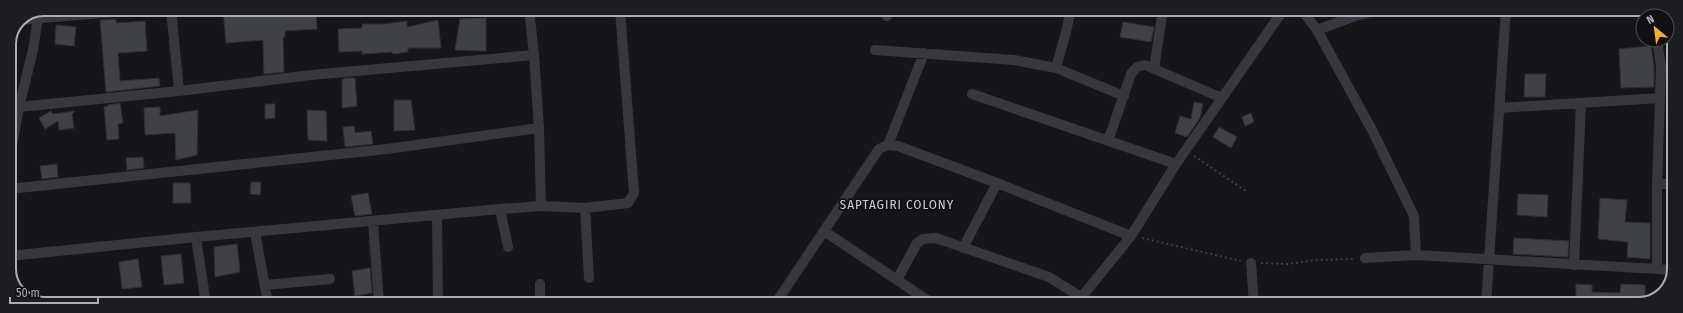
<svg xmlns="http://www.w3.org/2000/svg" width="1683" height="313" font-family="'Fira Sans Condensed',sans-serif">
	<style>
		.building { fill: #404145; stroke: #303034 }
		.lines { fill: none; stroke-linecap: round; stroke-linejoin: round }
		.path { stroke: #3d3f44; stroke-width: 2; stroke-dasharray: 2 3; stroke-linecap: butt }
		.street { stroke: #37383d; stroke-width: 10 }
		.labels { text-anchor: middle; stroke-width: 4; stroke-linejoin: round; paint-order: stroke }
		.neighbourhood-label { font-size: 13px; letter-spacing: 1px; fill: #c9ccd4; stroke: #111113 }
		.rim { fill: none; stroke: #a8adb8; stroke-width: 2 }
	</style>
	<rect width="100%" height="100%" fill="#161618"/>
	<!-- building -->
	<path class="building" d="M 223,9 L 240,9 L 241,15 L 270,13 L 270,9 L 316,9 L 317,29 L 285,31 L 285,37 L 283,37 L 284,72 L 264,74 L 263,40 L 226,43 Z
		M 486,18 L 486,51 L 455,50 L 460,19 Z
		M 116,19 L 116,23 L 145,21 L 147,51 L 118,53 L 120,81 L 159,78 L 160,86 L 106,92 L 100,20 Z
		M 438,20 L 441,48 L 408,48 L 408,52 L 393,54 L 392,52 L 362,54 L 362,51 L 339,52 L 338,29 L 362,28 L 362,24 L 384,24 L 407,21 L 407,27 Z
		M 1123,22 L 1154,27 L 1151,42 L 1120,37 Z
		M 56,25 L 76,27 L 74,46 L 55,44 Z
		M 1651,46 L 1654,67 L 1654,87 L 1621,88 L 1619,49 Z
		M 1525,74 L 1546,74 L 1545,97 L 1524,97 Z
		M 345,78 L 355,78 L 357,106 L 342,108 L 342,80 Z
		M 394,100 L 411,100 L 415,130 L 394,131 Z
		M 1194,102 L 1203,104 L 1200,118 L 1187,137 L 1175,133 L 1180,116 L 1191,119 Z
		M 120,103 L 123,123 L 118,124 L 119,139 L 107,140 L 104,107 L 108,106 L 108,105 Z
		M 265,104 L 275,104 L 275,118 L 265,119 Z
		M 160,107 L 160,116 L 198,110 L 197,155 L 176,160 L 175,133 L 145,135 L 144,108 Z
		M 307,110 L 326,111 L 327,141 L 308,140 Z
		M 51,111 L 53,114 L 75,111 L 72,114 L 74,128 L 59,130 L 58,121 L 45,129 L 39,118 Z
		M 1251,113 L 1254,122 L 1245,126 L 1242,117 Z
		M 354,126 L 355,133 L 371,131 L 373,144 L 345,147 L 343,127 Z
		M 1219,127 L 1237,137 L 1231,148 L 1213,137 Z
		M 143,157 L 144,168 L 127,170 L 126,158 Z
		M 57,164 L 58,177 L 42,179 L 40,166 Z
		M 251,182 L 261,182 L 260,195 L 250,194 Z
		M 173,183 L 190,183 L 191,203 L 173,203 Z
		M 368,193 L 372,214 L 355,216 L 351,196 Z
		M 1518,194 L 1548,195 L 1547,217 L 1517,215 Z
		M 1600,198 L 1627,200 L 1625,222 L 1650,223 L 1650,259 L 1627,257 L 1628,242 L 1598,239 Z
		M 1514,238 L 1569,241 L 1568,257 L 1513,254 Z
		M 237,244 L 240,272 L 215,277 L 214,247 Z
		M 181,254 L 184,283 L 164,285 L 161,256 Z
		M 138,259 L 142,287 L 122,289 L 119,262 Z
		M 370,268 L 372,293 L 355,296 L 352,271 Z
		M 1576,284 L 1592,285 L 1592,292 L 1620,293 L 1621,284 L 1645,285 L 1645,302 L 1639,304 L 1576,304 Z"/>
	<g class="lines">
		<!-- path -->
		<path class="path" d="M 1194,156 L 1246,191
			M 1142,238 L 1241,261
			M 1261,263 L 1288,264 L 1317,260 L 1354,259"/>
		<!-- street -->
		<path class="street" d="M 171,9 L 179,91
			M 886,9 L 887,16
			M 1301,9 L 1317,30 L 1372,130 L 1414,216 L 1416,255
			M 1654,14 L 1654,16
			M 19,20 L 150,9
			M 1317,30 L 1358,15 L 1385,9
			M 1657,40 L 1661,67 L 1657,184 L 1657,269 L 1674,270
			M 875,50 L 1014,60 L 1056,68 L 1066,32 L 1071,9
			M 534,55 L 539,128 L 541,206
			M 1056,68 L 1124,96
			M 1154,69 L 1163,9
			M 972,94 L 1176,164
			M 9,108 L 179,91 L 311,75 L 534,55 L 529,9
			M 1499,108 L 1660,98
			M 1108,141 L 1131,74 L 1137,67 L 1145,65 L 1222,98
			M 888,145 L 924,53
			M 9,162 L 19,107 L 33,50 L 39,11
			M 1657,184 L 1674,184
			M 9,189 L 387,149 L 539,128
			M 585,208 L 589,278
			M 500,209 L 508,247
			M 437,216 L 438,304
			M 373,221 L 379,304
			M 824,231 L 933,304
			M 255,232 L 268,304
			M 196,237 L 206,304
			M 963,248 L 997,183
			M 9,256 L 196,237 L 500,209 L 541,206 L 585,208 L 628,203 L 634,193 L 620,9
			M 1365,258 L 1416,255 L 1657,269
			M 1251,263 L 1254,304
			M 1574,265 L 1581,103
			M 897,280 L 917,243 L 923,239 L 936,238 L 1049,277 L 1081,297
			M 265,285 L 330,279
			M 540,304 L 540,284
			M 775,304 L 879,149 L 888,145 L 898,146 L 997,183 L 1131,236
			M 1076,304 L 1131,236 L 1176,164 L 1284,9
			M 1486,304 L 1506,9"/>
	</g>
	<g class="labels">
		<!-- neighbourhood labels -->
		<g class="neighbourhood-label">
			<text x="897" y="209">SAPTAGIRI COLONY</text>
		</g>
	</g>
	<!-- crop -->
	<path d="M0 0H1683V313H0ZM44 16H1639A28 28 0 0 1 1667 44V269A28 28 0 0 1 1639 297H44A28 28 0 0 1 16 269V44A28 28 0 0 1 44 16Z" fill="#1d1d20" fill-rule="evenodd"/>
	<path class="rim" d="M44 16H1639A28 28 0 0 1 1667 44V269A28 28 0 0 1 1639 297H44A28 28 0 0 1 16 269V44A28 28 0 0 1 44 16Z"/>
	<!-- north arrow -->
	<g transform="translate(1655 28) rotate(331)"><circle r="19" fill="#111113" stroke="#4d4f55"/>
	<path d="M0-3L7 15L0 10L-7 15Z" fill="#f2b134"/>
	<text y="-6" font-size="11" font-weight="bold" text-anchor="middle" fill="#a8adb8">N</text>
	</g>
	<!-- scale -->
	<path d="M10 297v6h88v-6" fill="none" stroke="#a8adb8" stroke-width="2"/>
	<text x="16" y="297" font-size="12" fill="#a8adb8" stroke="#111113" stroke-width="3" paint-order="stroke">50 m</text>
</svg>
